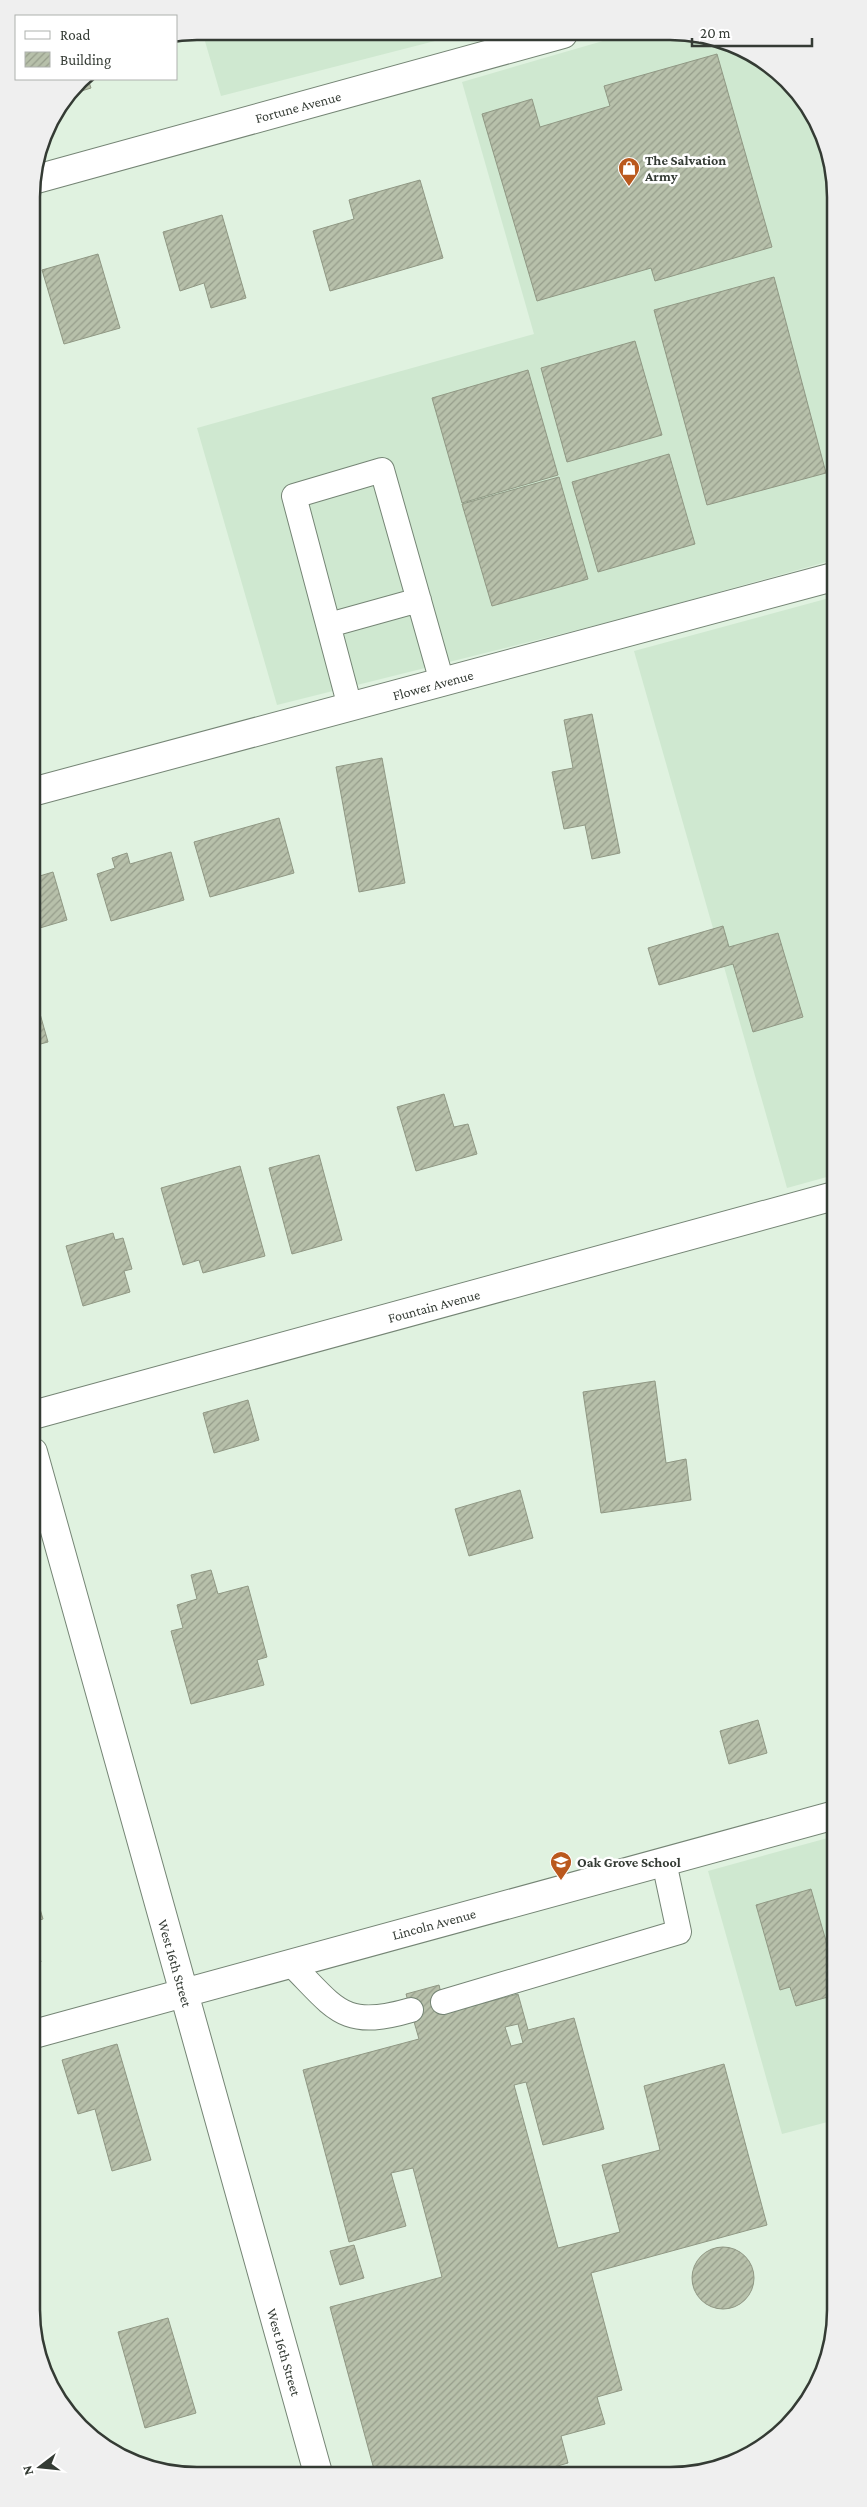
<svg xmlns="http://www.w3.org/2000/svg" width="867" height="2507" font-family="'Crimson Pro',serif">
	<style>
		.built { fill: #cfe8d0 }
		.building { fill: url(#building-hatch); stroke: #909884; fill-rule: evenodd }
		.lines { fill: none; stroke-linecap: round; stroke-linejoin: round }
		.service-casing { stroke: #758575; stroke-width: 26 }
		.minor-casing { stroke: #758575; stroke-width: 30 }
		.service { stroke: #fff; stroke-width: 24 }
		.minor { stroke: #fff; stroke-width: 28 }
		.labels { text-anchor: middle; stroke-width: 5; stroke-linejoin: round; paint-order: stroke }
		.street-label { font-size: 14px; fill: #343b34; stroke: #fff }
		.poi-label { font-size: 14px; font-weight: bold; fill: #343b34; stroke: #fff; text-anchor: start }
		.rim { fill: none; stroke: #343b34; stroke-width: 2.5 }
	</style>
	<defs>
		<pattern id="building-hatch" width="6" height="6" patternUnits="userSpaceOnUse" patternTransform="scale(1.25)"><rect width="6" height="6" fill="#b7c0aa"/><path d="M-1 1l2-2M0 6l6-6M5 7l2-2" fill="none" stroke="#969d8b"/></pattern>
	</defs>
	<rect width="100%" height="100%" fill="#e0f2e0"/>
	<!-- built -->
	<path class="built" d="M 202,31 L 466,33 L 221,96 Z
		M 627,34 L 702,35 L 752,53 L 787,80 L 814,115 L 832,165 L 833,560 L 633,616 L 277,705 L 197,428 L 534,334 L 462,82 Z
		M 833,597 L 834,1175 L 787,1188 L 634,651 Z
		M 835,1836 L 835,2120 L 782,2134 L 708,1871 Z"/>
	<!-- building -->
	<path class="building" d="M 717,54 L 772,247 L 655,281 L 651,268 L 537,301 L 482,114 L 532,99 L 540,127 L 610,106 L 604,86 Z
		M 83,79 L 88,79 L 91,88 L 72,94 Z
		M 420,180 L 443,258 L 330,291 L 313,231 L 354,219 L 349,200 Z
		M 222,215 L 246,298 L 211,308 L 204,283 L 180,291 L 163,232 Z
		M 98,254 L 120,328 L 64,344 L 42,270 Z
		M 774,277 L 826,473 L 707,505 L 654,310 Z
		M 635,341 L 662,435 L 567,462 L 541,368 Z
		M 528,370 L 558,475 L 462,503 L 432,398 Z
		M 669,454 L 695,544 L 598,572 L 572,482 Z
		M 559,477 L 588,579 L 492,606 L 462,504 Z
		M 592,714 L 620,853 L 592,859 L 585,825 L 564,829 L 552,772 L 573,768 L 564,720 Z
		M 382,758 L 405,883 L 359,892 L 336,767 Z
		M 279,818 L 294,873 L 210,897 L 194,842 Z
		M 171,852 L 184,900 L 111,921 L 97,874 L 115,868 L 112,858 L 127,853 L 130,864 Z
		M 53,872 L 67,920 L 33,930 L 33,878 Z
		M 723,926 L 729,947 L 778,933 L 803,1017 L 753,1032 L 733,964 L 659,985 L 648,948 Z
		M 33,989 L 48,1042 L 33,1046 Z
		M 444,1094 L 454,1127 L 468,1124 L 477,1154 L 416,1171 L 397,1107 Z
		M 319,1155 L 342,1240 L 292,1254 L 269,1168 Z
		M 240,1166 L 265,1256 L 203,1273 L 199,1260 L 183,1265 L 161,1188 Z
		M 113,1233 L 115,1240 L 123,1238 L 132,1269 L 124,1271 L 130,1292 L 83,1306 L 66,1246 Z
		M 655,1381 L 666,1463 L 686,1459 L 691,1500 L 601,1513 L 583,1392 Z
		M 248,1400 L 259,1440 L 214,1453 L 203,1413 Z
		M 520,1490 L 533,1538 L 469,1556 L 455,1509 Z
		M 211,1570 L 218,1594 L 248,1586 L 267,1657 L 257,1660 L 264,1685 L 191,1704 L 171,1631 L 183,1628 L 177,1605 L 197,1599 L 191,1575 Z
		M 758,1720 L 767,1753 L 729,1764 L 720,1731 Z
		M 34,1889 L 43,1919 L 34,1922 Z
		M 811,1889 L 835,1972 L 835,1995 L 796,2006 L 790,1987 L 780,1990 L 756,1905 Z
		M 34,1936 L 41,1962 L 34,1964 Z
		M 439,1985 L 446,2013 L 518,1994 L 528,2030 L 574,2018 L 604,2129 L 543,2145 L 526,2082 L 514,2085 L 558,2248 L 620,2232 L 602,2165 L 660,2150 L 644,2086 L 724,2064 L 767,2225 L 591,2273 L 622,2390 L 597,2397 L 605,2424 L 561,2436 L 568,2463 L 533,2473 L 375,2473 L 330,2307 L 442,2277 L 413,2168 L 391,2173 L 406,2226 L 349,2242 L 303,2070 L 419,2039 L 406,1994 ZM 518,2024 L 523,2043 L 511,2046 L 505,2027 Z
		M 117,2044 L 151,2160 L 112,2171 L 95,2109 L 78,2114 L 62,2060 Z
		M 354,2245 L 364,2278 L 340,2285 L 330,2251 Z
		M692 2278a31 31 0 1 1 62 0a31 31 0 1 1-62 0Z
		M 168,2318 L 196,2413 L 145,2428 L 118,2332 Z"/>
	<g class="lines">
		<!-- service casing -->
		<g class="service-casing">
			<path id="service" d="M 329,625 L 419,600
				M 350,707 L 294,496 L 382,470 L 442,682
				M 291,1964 C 336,2009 343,2030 411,2010
				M 443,2002 L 679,1932 L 664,1862"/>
		</g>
		<!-- minor casing -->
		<g class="minor-casing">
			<path id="minor" d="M 33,180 L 563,34
				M 32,792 L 833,577
				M 33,1415 L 834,1196
				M 33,1452 L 318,2473
				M 34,2034 L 835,1815"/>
		</g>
		<!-- service -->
		<use href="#service" class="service"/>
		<!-- minor -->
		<use href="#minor" class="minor"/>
	</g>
	<!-- icons -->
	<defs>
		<g id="shop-pin" transform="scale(1.125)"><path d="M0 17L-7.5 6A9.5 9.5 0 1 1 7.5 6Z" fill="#ba581d" stroke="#fff"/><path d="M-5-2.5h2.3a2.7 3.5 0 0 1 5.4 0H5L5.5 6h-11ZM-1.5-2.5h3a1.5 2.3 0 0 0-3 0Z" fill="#fff"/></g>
		<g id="school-pin" transform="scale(1.125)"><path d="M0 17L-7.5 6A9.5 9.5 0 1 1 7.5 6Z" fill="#ba581d" stroke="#fff"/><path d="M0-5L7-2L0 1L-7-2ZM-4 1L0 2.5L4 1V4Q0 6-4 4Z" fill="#fff"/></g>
	</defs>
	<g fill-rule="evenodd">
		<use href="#shop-pin" x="629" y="168"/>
		<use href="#school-pin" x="561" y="1862"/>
	</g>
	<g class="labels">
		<!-- street labels -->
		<g class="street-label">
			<text transform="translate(298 107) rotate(-15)" y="5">Fortune Avenue</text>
			<text transform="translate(433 685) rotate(-15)" y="5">Flower Avenue</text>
			<text transform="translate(434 1306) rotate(-15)" y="5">Fountain Avenue</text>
			<text transform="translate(434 1924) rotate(-15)" y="5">Lincoln Avenue</text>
			<text transform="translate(175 1963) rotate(74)" y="5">West 16th Street</text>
			<text transform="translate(284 2352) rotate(74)" y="5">West 16th Street</text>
		</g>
		<!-- poi labels -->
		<g class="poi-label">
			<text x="645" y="165">The Salvation<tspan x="645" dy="16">Army</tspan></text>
			<text x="577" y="1867">Oak Grove School</text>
		</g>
	</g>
	<!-- crop -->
	<path d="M0 0H867V2507H0ZM197 40H670A157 157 0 0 1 827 197V2310A157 157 0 0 1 670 2467H197A157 157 0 0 1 40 2310V197A157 157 0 0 1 197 40Z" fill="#efefef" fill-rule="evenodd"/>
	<path class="rim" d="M197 40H670A157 157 0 0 1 827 197V2310A157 157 0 0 1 670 2467H197A157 157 0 0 1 40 2310V197A157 157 0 0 1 197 40Z"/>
	<!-- legend -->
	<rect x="15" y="15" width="162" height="65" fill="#ffffff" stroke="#aeb1ae"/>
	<rect x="25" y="31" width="25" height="8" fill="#ffffff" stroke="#aeb1ae"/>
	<text x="60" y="40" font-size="15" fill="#343b34">Road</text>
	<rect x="25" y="52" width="25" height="15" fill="url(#building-hatch)" stroke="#aeb1ae"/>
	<text x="60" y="65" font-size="15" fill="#343b34">Building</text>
	<!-- north arrow -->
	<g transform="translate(40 2467) rotate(254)" stroke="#ffffff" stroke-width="4" paint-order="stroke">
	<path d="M0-4L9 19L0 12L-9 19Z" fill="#343b34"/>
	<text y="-8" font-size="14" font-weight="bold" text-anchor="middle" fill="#343b34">N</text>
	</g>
	<!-- scale -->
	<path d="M692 38v8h120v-8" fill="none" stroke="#343b34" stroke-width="2.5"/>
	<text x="700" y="38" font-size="15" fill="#343b34" stroke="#ffffff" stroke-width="4" paint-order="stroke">20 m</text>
</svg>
